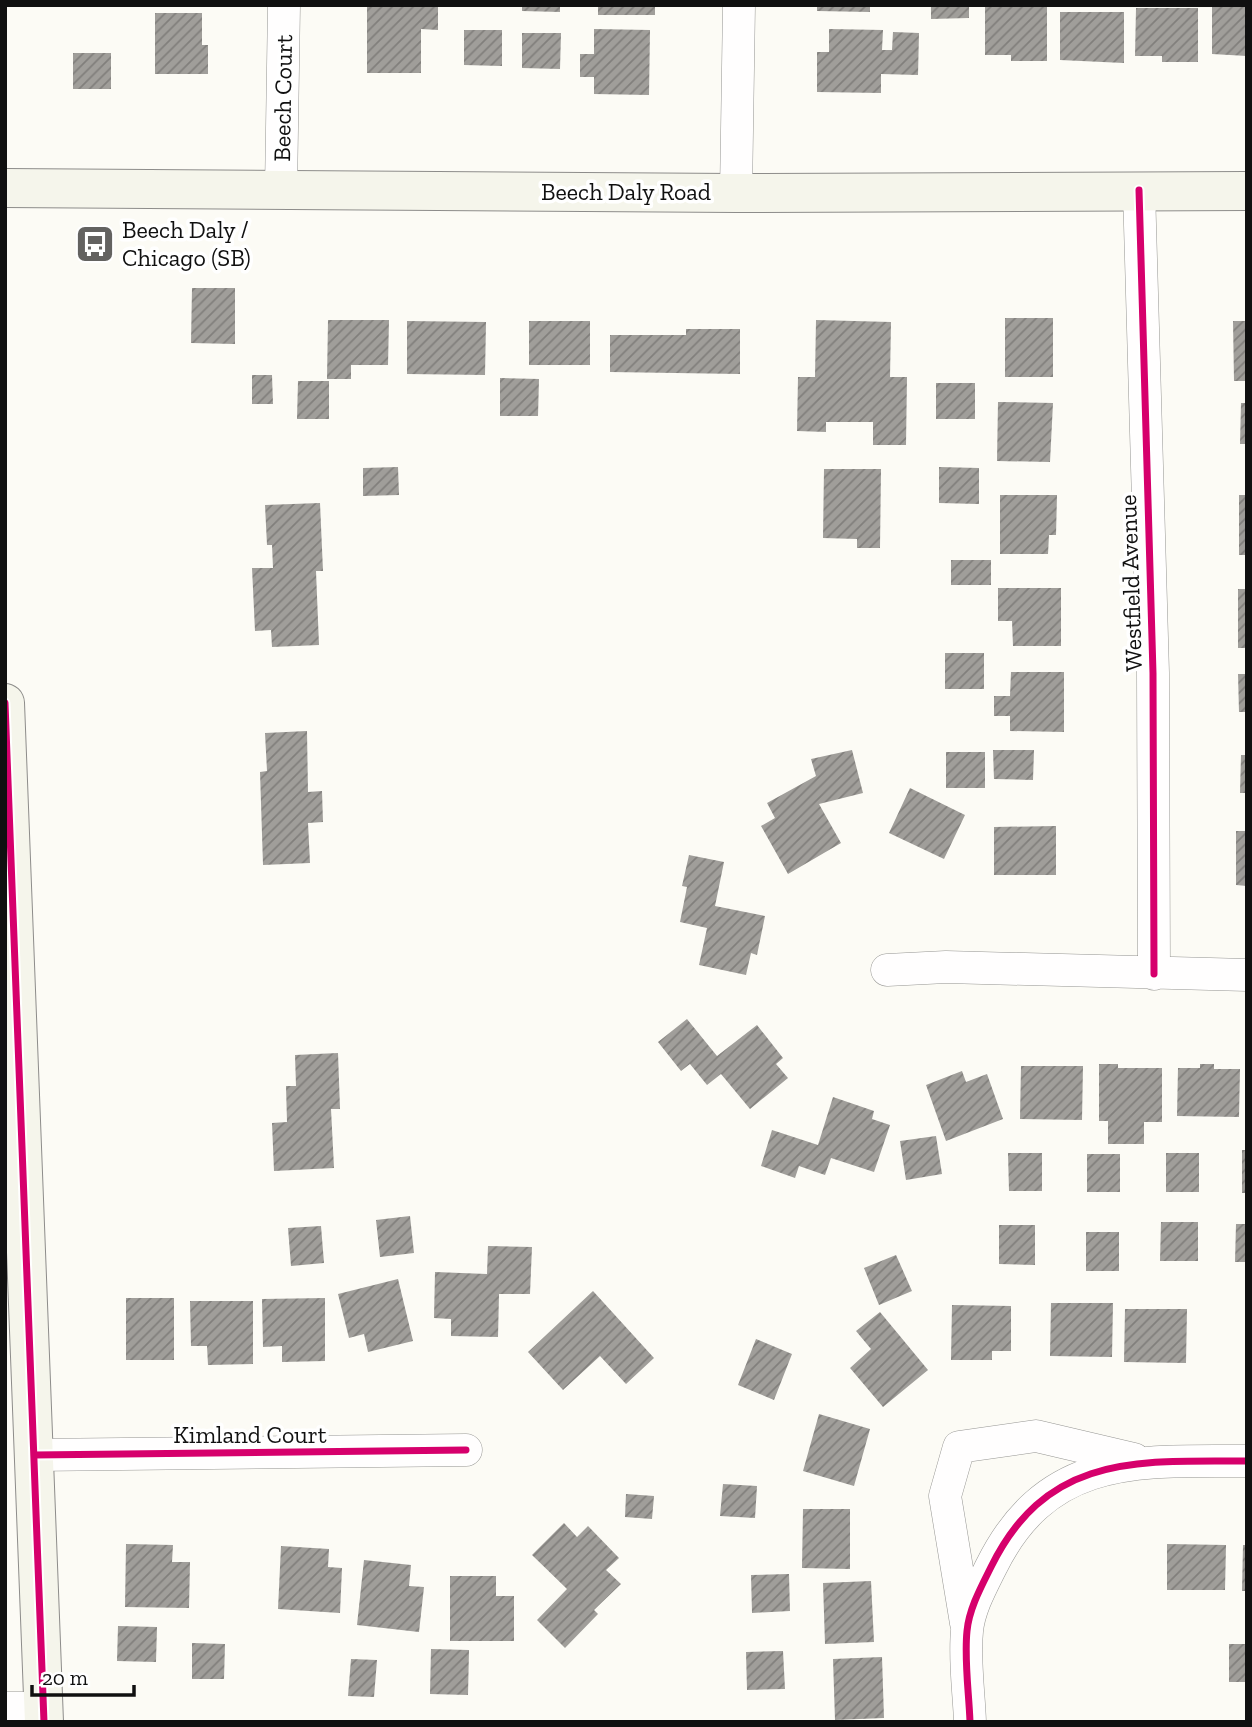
<svg xmlns="http://www.w3.org/2000/svg" width="1252" height="1727" font-family="'Zilla Slab',serif">
	<style>
		.building { fill: url(#building-hatch) }
		.lines { fill: none; stroke-linecap: round; stroke-linejoin: round }
		.street-casing { stroke: #969693; stroke-width: 33 }
		.secondary-casing { stroke: #8d8c8a; stroke-width: 40 }
		.street { stroke: #fffefe; stroke-width: 32 }
		.secondary { stroke: #f5f5eb; stroke-width: 38 }
		.cycleway-casing { stroke: #fff; stroke-width: 11 }
		.cycleway { stroke: #d6006c; stroke-width: 7 }
		.labels { text-anchor: middle; stroke-width: 7; stroke-linejoin: round; paint-order: stroke }
		.street-label { font-size: 24px; fill: #101010; stroke: #fff }
		.poi-label { font-size: 24px; fill: #101010; stroke: #fff; text-anchor: start }
	</style>
	<defs>
		<pattern id="building-hatch" width="6" height="6" patternUnits="userSpaceOnUse" patternTransform="scale(1.75)"><rect width="6" height="6" fill="#a09e9a"/><path d="M-1 1l2-2M0 6l6-6M5 7l2-2" fill="none" stroke="#817f7c"/></pattern>
	</defs>
	<rect width="100%" height="100%" fill="#fcfbf5"/>
	<!-- building -->
	<path class="building" d="M 522,5 L 560,5 L 560,12 L 522,11 Z
		M 598,5 L 655,5 L 655,15 L 598,15 Z
		M 817,5 L 870,5 L 870,12 L 817,11 Z
		M 931,5 L 969,5 L 969,18 L 931,19 Z
		M 367,6 L 438,6 L 438,30 L 421,29 L 421,73 L 367,73 Z
		M 1212,6 L 1247,6 L 1247,56 L 1212,54 Z
		M 985,7 L 1047,7 L 1047,61 L 1011,61 L 1011,55 L 985,55 Z
		M 1136,8 L 1198,8 L 1198,62 L 1162,62 L 1162,56 L 1135,56 Z
		M 1060,12 L 1124,12 L 1124,63 L 1060,60 Z
		M 155,13 L 202,13 L 202,45 L 208,45 L 208,74 L 155,74 Z
		M 594,29 L 650,30 L 649,95 L 594,94 L 594,77 L 580,77 L 580,54 L 594,54 Z
		M 829,29 L 883,30 L 882,50 L 892,50 L 893,32 L 919,33 L 918,75 L 881,74 L 881,93 L 817,92 L 817,52 L 829,52 Z
		M 464,30 L 502,30 L 502,66 L 464,65 Z
		M 522,33 L 561,33 L 560,69 L 522,68 Z
		M 73,53 L 111,53 L 111,89 L 73,89 Z
		M 192,288 L 235,288 L 235,344 L 191,343 Z
		M 1005,318 L 1053,318 L 1053,377 L 1005,377 Z
		M 328,320 L 389,320 L 388,365 L 351,365 L 351,379 L 327,379 Z
		M 816,320 L 891,322 L 890,377 L 907,377 L 906,445 L 873,445 L 873,422 L 826,422 L 826,432 L 797,431 L 798,377 L 815,377 Z
		M 407,321 L 486,322 L 485,375 L 407,374 Z
		M 529,321 L 590,321 L 590,365 L 529,365 Z
		M 1233,321 L 1247,321 L 1247,381 L 1234,381 Z
		M 686,329 L 740,329 L 740,374 L 610,372 L 610,335 L 686,335 Z
		M 252,375 L 272,375 L 273,404 L 252,404 Z
		M 500,378 L 539,379 L 538,416 L 500,416 Z
		M 298,381 L 329,381 L 329,419 L 297,419 Z
		M 936,383 L 975,383 L 975,419 L 936,419 Z
		M 998,402 L 1053,403 L 1050,462 L 997,461 Z
		M 1241,403 L 1247,403 L 1247,444 L 1240,444 Z
		M 398,467 L 399,495 L 363,496 L 363,468 Z
		M 939,467 L 979,468 L 979,504 L 939,503 Z
		M 824,469 L 881,469 L 880,548 L 857,548 L 857,539 L 823,538 Z
		M 1000,495 L 1057,495 L 1056,535 L 1049,535 L 1048,554 L 1000,554 Z
		M 1239,495 L 1247,495 L 1247,555 L 1239,555 Z
		M 320,503 L 323,571 L 316,571 L 319,645 L 272,647 L 271,630 L 255,631 L 252,568 L 273,568 L 272,545 L 267,545 L 265,505 Z
		M 951,560 L 991,560 L 991,585 L 951,585 Z
		M 998,588 L 1061,588 L 1061,646 L 1013,646 L 1012,621 L 998,621 Z
		M 1238,589 L 1247,589 L 1247,648 L 1238,648 Z
		M 945,653 L 984,653 L 984,689 L 945,689 Z
		M 1011,672 L 1064,672 L 1064,732 L 1010,731 L 1010,716 L 994,716 L 994,696 L 1010,696 Z
		M 1238,674 L 1247,674 L 1247,712 L 1239,712 Z
		M 307,731 L 308,792 L 322,791 L 323,822 L 308,823 L 310,863 L 263,865 L 260,772 L 267,771 L 265,733 Z
		M 852,750 L 863,793 L 819,804 L 841,843 L 788,874 L 761,826 L 775,818 L 767,803 L 816,776 L 811,759 Z
		M 993,750 L 1034,750 L 1033,780 L 994,779 Z
		M 946,752 L 985,752 L 985,788 L 946,788 Z
		M 1241,755 L 1247,755 L 1247,793 L 1240,793 Z
		M 910,788 L 965,815 L 944,859 L 889,833 Z
		M 1056,826 L 1056,875 L 994,875 L 994,827 Z
		M 1236,831 L 1247,831 L 1247,886 L 1236,885 Z
		M 689,855 L 724,862 L 715,906 L 765,916 L 757,955 L 751,953 L 746,975 L 699,965 L 707,928 L 680,922 L 687,887 L 682,886 Z
		M 687,1019 L 717,1056 L 757,1025 L 783,1058 L 776,1064 L 788,1078 L 750,1109 L 721,1074 L 707,1085 L 690,1064 L 681,1071 L 658,1042 Z
		M 338,1053 L 340,1109 L 331,1109 L 334,1168 L 274,1171 L 272,1123 L 287,1122 L 286,1086 L 296,1086 L 295,1055 Z
		M 1099,1064 L 1118,1064 L 1118,1068 L 1162,1068 L 1162,1122 L 1144,1122 L 1144,1144 L 1108,1144 L 1108,1121 L 1099,1121 Z
		M 1200,1064 L 1214,1064 L 1214,1069 L 1240,1069 L 1239,1117 L 1177,1116 L 1178,1068 L 1200,1068 Z
		M 1021,1066 L 1083,1066 L 1082,1120 L 1020,1119 Z
		M 962,1071 L 966,1082 L 987,1074 L 1003,1119 L 946,1141 L 926,1085 Z
		M 833,1097 L 874,1111 L 872,1119 L 890,1125 L 874,1172 L 831,1158 L 825,1175 L 799,1166 L 795,1178 L 761,1166 L 772,1130 L 818,1145 Z
		M 936,1136 L 942,1174 L 906,1180 L 900,1141 Z
		M 1242,1150 L 1247,1150 L 1247,1193 L 1242,1193 Z
		M 1008,1153 L 1042,1153 L 1042,1191 L 1009,1191 Z
		M 1166,1153 L 1199,1153 L 1199,1192 L 1166,1192 Z
		M 1087,1154 L 1120,1154 L 1120,1192 L 1087,1192 Z
		M 410,1216 L 414,1253 L 380,1257 L 376,1220 Z
		M 1161,1222 L 1198,1222 L 1198,1261 L 1160,1261 Z
		M 1236,1224 L 1247,1224 L 1247,1262 L 1235,1262 Z
		M 999,1225 L 1035,1225 L 1035,1265 L 999,1264 Z
		M 321,1226 L 324,1263 L 291,1266 L 288,1228 Z
		M 1086,1232 L 1119,1232 L 1119,1271 L 1086,1271 Z
		M 488,1246 L 532,1247 L 530,1294 L 499,1294 L 498,1337 L 451,1336 L 451,1319 L 434,1318 L 435,1272 L 487,1274 Z
		M 896,1255 L 912,1291 L 879,1305 L 864,1268 Z
		M 398,1279 L 413,1341 L 368,1352 L 364,1334 L 349,1338 L 338,1294 Z
		M 593,1291 L 654,1358 L 626,1384 L 600,1356 L 563,1390 L 528,1352 Z
		M 126,1298 L 174,1298 L 174,1360 L 126,1360 Z
		M 325,1298 L 325,1361 L 282,1362 L 282,1346 L 263,1347 L 262,1299 Z
		M 190,1301 L 253,1301 L 253,1364 L 208,1365 L 207,1346 L 191,1346 Z
		M 1051,1303 L 1113,1303 L 1112,1357 L 1050,1356 Z
		M 952,1305 L 1011,1306 L 1011,1351 L 992,1351 L 992,1360 L 951,1360 Z
		M 1125,1309 L 1187,1309 L 1186,1363 L 1124,1362 Z
		M 880,1312 L 928,1370 L 883,1407 L 850,1368 L 871,1349 L 856,1331 Z
		M 756,1339 L 792,1354 L 774,1400 L 738,1385 Z
		M 819,1414 L 870,1429 L 854,1486 L 803,1471 Z
		M 723,1484 L 757,1486 L 755,1518 L 720,1516 Z
		M 626,1494 L 654,1496 L 652,1519 L 625,1517 Z
		M 803,1509 L 850,1509 L 850,1569 L 802,1568 Z
		M 564,1523 L 577,1537 L 588,1526 L 619,1558 L 606,1570 L 621,1584 L 594,1610 L 598,1614 L 565,1648 L 537,1620 L 567,1589 L 532,1555 Z
		M 126,1544 L 173,1545 L 172,1562 L 190,1562 L 189,1608 L 125,1607 Z
		M 1167,1544 L 1226,1545 L 1225,1590 L 1167,1590 Z
		M 1243,1545 L 1247,1545 L 1247,1591 L 1242,1591 Z
		M 281,1546 L 329,1549 L 328,1567 L 342,1568 L 340,1613 L 278,1609 Z
		M 364,1560 L 411,1565 L 409,1586 L 424,1587 L 419,1632 L 357,1625 Z
		M 789,1574 L 790,1611 L 752,1613 L 751,1575 Z
		M 450,1576 L 496,1576 L 496,1596 L 514,1596 L 514,1641 L 450,1641 Z
		M 871,1581 L 874,1642 L 825,1644 L 823,1583 Z
		M 118,1626 L 157,1627 L 156,1662 L 117,1661 Z
		M 192,1643 L 225,1644 L 224,1679 L 192,1679 Z
		M 1229,1644 L 1247,1644 L 1247,1682 L 1229,1682 Z
		M 431,1649 L 469,1650 L 468,1695 L 430,1694 Z
		M 783,1651 L 785,1689 L 747,1690 L 746,1652 Z
		M 882,1657 L 884,1718 L 835,1720 L 833,1659 Z
		M 351,1659 L 377,1660 L 374,1697 L 348,1696 Z"/>
	<g class="lines">
		<!-- street casing -->
		<g class="street-casing">
			<path id="street" d="M 281,190 L 284,5
				M 1139,190 L 1153,673 L 1154,974
				M 736,193 L 739,5
				M 887,970 L 946,967 L 1247,975
				M 34,1455 L 466,1450
				M 966,1623 L 945,1496 L 959,1447 L 1036,1436 L 1134,1459
				M 5,1708 L 44,1708
				M 970,1722 C 969,1693 964,1660 967,1631 C 969,1609 981,1587 991,1567 C 1047,1453 1138,1461 1247,1461"/>
		</g>
		<!-- secondary casing -->
		<g class="secondary-casing">
			<path id="secondary" d="M 5,188 L 736,193 L 1247,191
				M 5,703 L 44,1722"/>
		</g>
		<!-- street -->
		<use href="#street" class="street"/>
		<!-- secondary -->
		<use href="#secondary" class="secondary"/>
		<!-- cycleway casing -->
		<g class="cycleway-casing">
			<path id="cycleway" d="M 1139,190 L 1153,673 L 1154,974
				M 5,703 L 44,1722
				M 34,1455 L 466,1450
				M 970,1722 C 969,1693 964,1660 967,1631 C 969,1609 981,1587 991,1567 C 1047,1453 1138,1461 1247,1461"/>
		</g>
		<!-- cycleway -->
		<use href="#cycleway" class="cycleway"/>
	</g>
	<!-- icons -->
	<defs>
		<g id="bus-square" transform="scale(2.0125)"><rect x="-9" y="-9" width="18" height="18" rx="4" fill="#636260" stroke="#fff"/><path d="M-5-6H5V4H4V6H2V4H-2V6H-4V4H-5ZM-3.5-4V0h7V-4ZM-3.5 1.2v1.5H-2V1.2ZM2 1.2v1.5H3.5V1.2Z" fill="#fff"/></g>
	</defs>
	<g fill-rule="evenodd">
		<use href="#bus-square" x="95" y="244"/>
	</g>
	<g class="labels">
		<!-- street labels -->
		<g class="street-label">
			<text transform="translate(283 98) rotate(-89)" y="8">Beech Court</text>
			<text x="626" y="200">Beech Daly Road</text>
			<text transform="translate(1131 583) rotate(-92)" y="8">Westfield Avenue</text>
			<text x="250" y="1443">Kimland Court</text>
		</g>
		<!-- poi labels -->
		<g class="poi-label">
			<text x="122" y="238">Beech Daly /<tspan x="122" dy="28">Chicago (SB)</tspan></text>
		</g>
	</g>
	<!-- border -->
	<rect width="1252" height="1727" fill="none" stroke="#101010" stroke-width="14"/>
	<!-- scale -->
	<path d="M32 1685v10h102v-10" fill="none" stroke="#101010" stroke-width="3.5"/>
	<text x="42" y="1685" font-size="21" fill="#101010" stroke="#ffffff" stroke-width="5" paint-order="stroke">20 m</text>
</svg>
